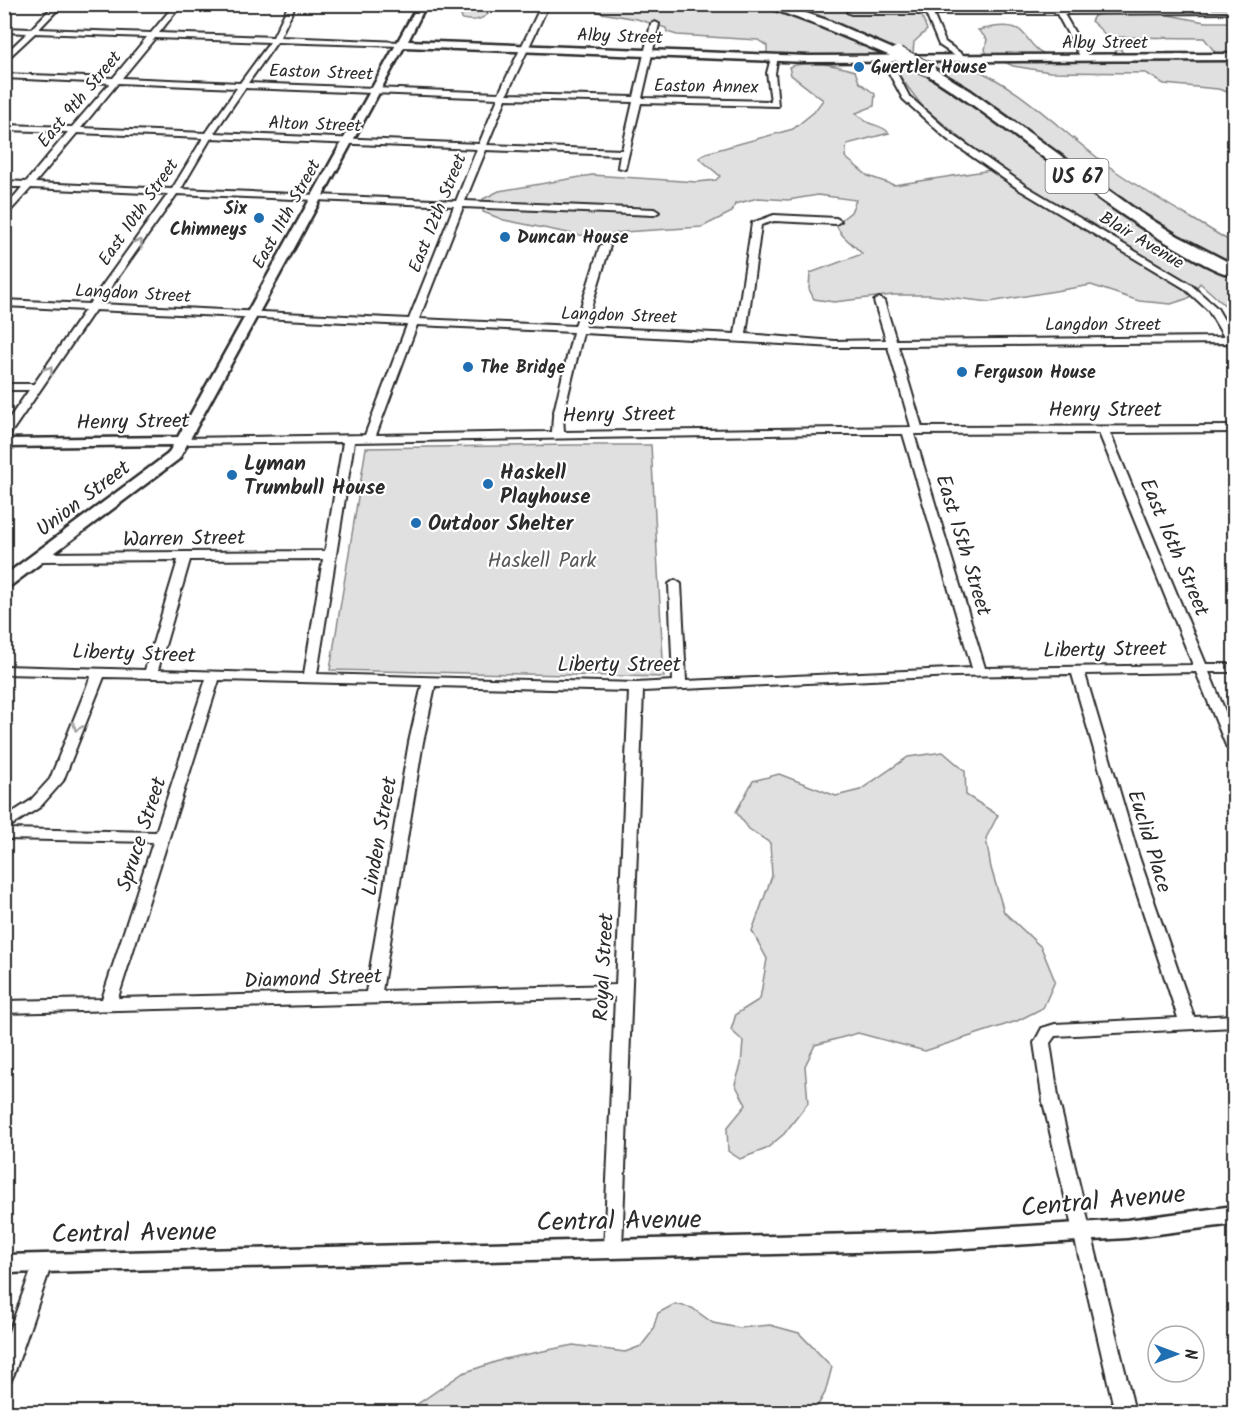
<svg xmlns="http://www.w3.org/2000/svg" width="1239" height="1417" font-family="Kalam,sans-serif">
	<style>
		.green { fill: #e0e0e0; stroke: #868686; stroke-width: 1.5; fill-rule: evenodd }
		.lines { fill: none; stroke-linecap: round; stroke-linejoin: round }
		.minor-casing { stroke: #2b2b2b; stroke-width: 4 }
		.tertiary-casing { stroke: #2b2b2b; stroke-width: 5 }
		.trunk-casing { stroke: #2b2b2b; stroke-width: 5 }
		.minor { fill: #fff; fill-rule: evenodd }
		.tertiary { fill: #fff; fill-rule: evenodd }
		.trunk { fill: #fff; fill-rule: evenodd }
		.trunk-bridge-casing { stroke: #2b2b2b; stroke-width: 16; stroke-linecap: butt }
		.trunk-bridge { stroke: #fff; stroke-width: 14 }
		.oneway { stroke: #a0a0a0 }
		.poi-dot { fill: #1f6fb2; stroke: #fff; stroke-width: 2 }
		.labels { text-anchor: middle; stroke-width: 4.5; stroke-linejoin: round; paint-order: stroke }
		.far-street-label { font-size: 18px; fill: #2b2b2b; stroke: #fff }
		.far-poi-label { font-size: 18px; font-weight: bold; fill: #2b2b2b; stroke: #fff; text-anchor: start }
		.shield { fill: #fff; stroke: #6b6b6b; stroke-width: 1.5 }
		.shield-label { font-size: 20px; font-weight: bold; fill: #2b2b2b }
		.street-label { font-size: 21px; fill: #2b2b2b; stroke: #fff }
		.poi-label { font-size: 21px; font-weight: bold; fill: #2b2b2b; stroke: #fff; text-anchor: start }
		.park-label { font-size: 21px; fill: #585858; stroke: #fff }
		.near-street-label { font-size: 26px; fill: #2b2b2b; stroke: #fff }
	</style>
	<rect width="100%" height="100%" fill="#fff"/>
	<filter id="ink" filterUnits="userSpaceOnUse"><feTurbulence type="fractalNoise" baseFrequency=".0167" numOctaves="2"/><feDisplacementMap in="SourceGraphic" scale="12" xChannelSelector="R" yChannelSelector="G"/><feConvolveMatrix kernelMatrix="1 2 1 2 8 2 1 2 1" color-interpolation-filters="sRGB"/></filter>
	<g filter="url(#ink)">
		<!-- green -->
		<path class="green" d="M 431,5 L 512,5 L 490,7 L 485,10 L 488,14 C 480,21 472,21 462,19 L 460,11 Z
			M 586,5 L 918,5 L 927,30 L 914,42 L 913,53 L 866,56 L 785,56 L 767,53 L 767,46 L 758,40 L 677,35 L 667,32 L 666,28 L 637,19 L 601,13 Z
			M 1108,13 L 1163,14 L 1205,22 L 1234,22 L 1234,94 L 1218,89 L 1164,84 L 1146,73 L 1050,72 L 1013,66 L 987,54 L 985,50 L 987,39 L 978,30 C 990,27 1013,22 1022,32 C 1029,39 1032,47 1041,52 C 1062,63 1095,63 1119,61 C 1116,45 1103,31 1091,21 L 1094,16 ZM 1112,37 L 1204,38 L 1218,56 L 1126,57 Z
			M 893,61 C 915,61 945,57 966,65 C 1024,88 1064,135 1114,170 C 1152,197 1195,219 1234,244 L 1234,317 L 1230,310 L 1200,283 L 1189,298 L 1171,304 L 1139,301 L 1091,285 L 990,302 L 929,295 L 893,295 L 834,302 L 814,299 L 809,289 L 810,273 L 862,254 C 853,243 840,237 836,224 L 851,212 L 856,200 L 818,195 L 788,200 L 758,198 L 735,204 L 732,212 L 702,227 L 623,232 L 604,236 L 578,235 L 504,220 L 483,212 L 483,199 L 499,191 L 592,175 L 697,182 L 716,180 L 720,176 L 699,158 L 706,153 L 793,129 L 814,112 L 823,100 L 791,75 L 789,67 C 811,60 832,64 855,71 L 859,82 L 875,94 L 874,106 L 856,113 C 869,128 881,123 889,133 L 847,144 L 845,157 L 868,176 L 894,185 L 998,169 L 922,106 L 892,66 Z
			M 572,445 L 651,445 L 664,677 L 330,670 L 366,448 Z
			M 943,752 L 965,771 L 966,795 L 998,815 L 986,838 L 991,868 L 1004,912 L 1041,947 L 1055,981 L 1043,1008 L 1017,1021 L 925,1051 L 858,1033 L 815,1045 L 805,1066 L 808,1103 L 784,1134 L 766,1149 L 740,1159 L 728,1151 L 727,1128 L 746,1105 L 735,1084 L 741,1065 L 743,1041 L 731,1030 L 736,1014 L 760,999 L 767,959 L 752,931 L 772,876 L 770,843 L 749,829 L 736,812 L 753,781 L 779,774 L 836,796 L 860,790 L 908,757 Z
			M 675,1304 L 692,1308 L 713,1323 L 739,1328 L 770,1325 L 799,1333 L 832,1367 L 825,1393 L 814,1412 L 676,1412 L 649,1406 L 635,1412 L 406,1412 L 463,1373 L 504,1359 L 573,1345 L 625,1352 L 641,1346 L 652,1332 L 658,1313 Z"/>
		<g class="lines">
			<!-- minor casing -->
			<g class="minor-casing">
				<path id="minor" d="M 55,4 L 63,4 L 39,29 L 151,33 L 175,4 L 182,4 L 159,33 L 273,37 L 289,4 L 296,4 L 280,37 L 400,42 L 404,44 L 400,46 L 277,42 L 248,83 L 499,93 L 542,4 L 549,4 L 507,94 L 634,97 L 651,24 L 655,22 L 659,24 L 642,98 L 771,101 L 767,73 L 771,58 L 778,56 L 775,73 L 778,106 L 641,103 L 625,169 L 618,167 L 620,155 L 486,150 L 465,201 L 654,209 L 659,212 L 654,215 L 463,207 L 419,319 L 575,326 L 600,246 L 605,243 L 610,246 L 585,327 L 735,334 L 752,223 L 774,215 L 836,218 L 841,221 L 836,224 L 774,221 L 761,225 L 746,334 L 835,341 L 886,340 L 874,301 L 879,298 L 884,301 L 896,340 L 1224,337 L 1208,310 L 1184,288 L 1020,190 L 947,139 L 903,99 L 882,60 L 886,58 L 890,60 L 909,96 L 953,135 L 1026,186 L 1190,284 L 1217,308 L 1234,337 L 1234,348 L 1230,347 L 1228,343 L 898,346 L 922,427 L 1234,426 L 1234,432 L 1110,433 L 1206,664 L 1234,664 L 1234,672 L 1209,672 L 1234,733 L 1234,752 L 1227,748 L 1196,672 L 1085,674 L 1139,857 L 1194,1017 L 1234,1015 L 1234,1027 L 1055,1036 L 1050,1043 L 1059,1102 L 1135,1412 L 1115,1412 L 1043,1102 L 1034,1043 L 1042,1028 L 1055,1024 L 1178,1018 L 1125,857 L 1072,674 L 955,676 L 643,691 L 622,1249 L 619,1254 L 613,1256 L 607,1254 L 604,1249 L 615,997 L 4,1013 L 4,1001 L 102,999 L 153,842 L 4,839 L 4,818 L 30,801 L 50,779 L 91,676 L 4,674 L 4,666 L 145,670 L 178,560 L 40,561 L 34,557 L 40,553 L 325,551 L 343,442 L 183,444 L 177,441 L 183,438 L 365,435 L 407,325 L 95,310 L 8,437 L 4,438 L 4,426 L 29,390 L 4,390 L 4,384 L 34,384 L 85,310 L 4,306 L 4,300 L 89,304 L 168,194 L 31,188 L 4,218 L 4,209 L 22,187 L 4,187 L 4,181 L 26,182 L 68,132 L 4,130 L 4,125 L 72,127 L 110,83 L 4,78 L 4,74 L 113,78 L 147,37 L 35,33 L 4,62 L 4,55 L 27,33 L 4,32 L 4,28 L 31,29 ZM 155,38 L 270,42 L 240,83 L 122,78 ZM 118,83 L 237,88 L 206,133 L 81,128 ZM 245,88 L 498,98 L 479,144 L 214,133 ZM 506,99 L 633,102 L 622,150 L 487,145 ZM 77,133 L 203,138 L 172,189 L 35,183 ZM 211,138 L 477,149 L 456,201 L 181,189 ZM 177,194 L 454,206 L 409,319 L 99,304 ZM 417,325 L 573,332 L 553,416 L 552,432 L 376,435 ZM 583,333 L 835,347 L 888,347 L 911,427 L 564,432 L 563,416 ZM 1099,433 L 1193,665 L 985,668 L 914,434 ZM 824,434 L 903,434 L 972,668 L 686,681 L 681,584 L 675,580 L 669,584 L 673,681 L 636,683 L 317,674 L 354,442 ZM 323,559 L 304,674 L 158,670 L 190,560 ZM 104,677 L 206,679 L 156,832 L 6,829 L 40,807 L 63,781 ZM 219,680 L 422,685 L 409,742 L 366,992 L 118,998 ZM 435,686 L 629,691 L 616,985 L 382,991 L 423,742 Z
					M 923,4 L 929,4 L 931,10 L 1054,9 L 1053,4 L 1059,4 L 1061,9 L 1234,9 L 1234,13 L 1064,14 L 1089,58 L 1085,60 L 1081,58 L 1057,14 L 933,14 L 945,42 L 966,57 L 967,59 L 963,61 L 939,45 L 926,14 L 851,14 L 847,12 L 851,10 L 924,10 Z
					M 43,1255 L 49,1258 L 52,1263 L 14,1374 L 11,1380 L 4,1382 L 4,1345 L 34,1263 L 37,1258 Z"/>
			</g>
			<!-- tertiary casing -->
			<g class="tertiary-casing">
				<path id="tertiary" d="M 414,4 L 423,4 L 424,9 L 408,41 L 807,56 L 1234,54 L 1234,60 L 807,62 L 404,47 L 179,459 L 9,587 L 4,588 L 4,576 L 168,454 L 173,445 L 4,447 L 4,439 L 178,437 L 413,14 L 416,9 Z
					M 1234,1206 L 1234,1224 L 1127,1238 L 934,1250 L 4,1273 L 4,1255 L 934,1232 L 1127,1220 Z"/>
			</g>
			<!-- trunk casing -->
			<g class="trunk-casing">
				<path id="trunk" d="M 759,4 L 779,4 L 827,20 L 904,54 L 898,58 L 893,57 L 819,26 Z
					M 928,65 L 971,91 L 1139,212 L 1178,236 L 1234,265 L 1234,276 C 1215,272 1194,258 1176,248 C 1086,198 1011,126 923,72 L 921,69 Z"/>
			</g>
			<!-- minor -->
			<use href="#minor" class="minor"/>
			<!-- tertiary -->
			<use href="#tertiary" class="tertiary"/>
			<!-- trunk -->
			<use href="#trunk" class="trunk"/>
			<!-- trunk-bridge casing -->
			<g class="trunk-bridge-casing">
				<path id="trunk-bridge" d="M 898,54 L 928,69"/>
			</g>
			<!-- trunk-bridge -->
			<use href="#trunk-bridge" class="trunk-bridge"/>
		</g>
		<!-- one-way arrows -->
		<defs><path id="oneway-chevron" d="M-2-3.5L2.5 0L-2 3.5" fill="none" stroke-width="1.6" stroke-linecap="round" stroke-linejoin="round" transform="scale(1.5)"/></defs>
		<g class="oneway">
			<use href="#oneway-chevron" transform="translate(139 243) rotate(-54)"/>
			<use href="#oneway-chevron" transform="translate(49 370) rotate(-56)"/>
			<use href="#oneway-chevron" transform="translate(77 727) rotate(112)"/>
		</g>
	</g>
	<!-- markers -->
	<g class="poi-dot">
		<circle cx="859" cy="67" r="6"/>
		<circle cx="259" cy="218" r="6"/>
		<circle cx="505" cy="237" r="6"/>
		<circle cx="468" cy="367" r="6"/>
		<circle cx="962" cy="372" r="6"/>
		<circle cx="232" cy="475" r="6"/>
		<circle cx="488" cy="484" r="6"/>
		<circle cx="416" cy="523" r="6"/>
	</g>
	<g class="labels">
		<!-- far-street labels -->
		<g class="far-street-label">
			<text transform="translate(620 36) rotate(2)" y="6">Alby Street</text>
			<text x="1105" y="48">Alby Street</text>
			<text transform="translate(321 72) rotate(2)" y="6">Easton Street</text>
			<text transform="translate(706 86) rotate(1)" y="6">Easton Annex</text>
			<text transform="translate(79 99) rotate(-50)" y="6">East 9th Street</text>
			<text transform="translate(315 124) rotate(2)" y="6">Alton Street</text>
			<text transform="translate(138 212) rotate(-55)" y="6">East 10th Street</text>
			<text transform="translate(437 213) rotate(-68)" y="6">East 12th Street</text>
			<text transform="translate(286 214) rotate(-61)" y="6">East 11th Street</text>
			<text transform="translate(1142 240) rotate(31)" y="6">Blair Avenue</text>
			<text transform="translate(133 293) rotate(3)" y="6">Langdon Street</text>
			<text transform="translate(619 315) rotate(2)" y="6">Langdon Street</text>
			<text x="1103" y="330">Langdon Street</text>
		</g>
		<!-- far-poi labels -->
		<g class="far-poi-label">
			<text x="871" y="73">Guertler House</text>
			<text x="247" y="214" text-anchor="end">Six<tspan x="247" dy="21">Chimneys</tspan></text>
			<text x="517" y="243">Duncan House</text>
			<text x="480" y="373">The Bridge</text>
			<text x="974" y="378">Ferguson House</text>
		</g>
		<!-- shield labels -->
		<rect class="shield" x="1045.5" y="159" width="63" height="34" rx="4.5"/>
		<g class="shield-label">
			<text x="1077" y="183">US 67</text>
		</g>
		<!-- street labels -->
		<g class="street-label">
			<text x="1105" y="416">Henry Street</text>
			<text transform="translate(619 414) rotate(-1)" y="7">Henry Street</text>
			<text transform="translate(133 421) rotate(-1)" y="7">Henry Street</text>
			<text transform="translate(83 498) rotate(-37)" y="7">Union Street</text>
			<text transform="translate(184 538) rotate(-1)" y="7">Warren Street</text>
			<text transform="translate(964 545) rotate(73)" y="7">East 15th Street</text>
			<text transform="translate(1175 547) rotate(67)" y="7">East 16th Street</text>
			<text transform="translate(1105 649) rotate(-1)" y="7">Liberty Street</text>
			<text transform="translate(134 653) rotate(2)" y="7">Liberty Street</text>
			<text x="619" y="671">Liberty Street</text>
			<text transform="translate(141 834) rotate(-72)" y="7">Spruce Street</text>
			<text transform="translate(379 836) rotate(-80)" y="7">Linden Street</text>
			<text transform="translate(1150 841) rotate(73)" y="7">Euclid Place</text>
			<text transform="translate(603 967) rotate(-87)" y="7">Royal Street</text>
			<text transform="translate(313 978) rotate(-2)" y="7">Diamond Street</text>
		</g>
		<!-- poi labels -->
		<g class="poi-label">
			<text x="244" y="470">Lyman<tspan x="244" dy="24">Trumbull House</tspan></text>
			<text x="500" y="479">Haskell<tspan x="500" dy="24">Playhouse</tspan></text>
			<text x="428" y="530">Outdoor Shelter</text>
		</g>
		<!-- park labels -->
		<g class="park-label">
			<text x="542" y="567">Haskell Park</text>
		</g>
		<!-- near-street labels -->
		<g class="near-street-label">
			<text transform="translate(1103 1200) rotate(-5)" y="9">Central Avenue</text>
			<text transform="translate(619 1220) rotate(-1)" y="9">Central Avenue</text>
			<text transform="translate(134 1232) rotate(-1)" y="9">Central Avenue</text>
		</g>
	</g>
	<!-- margin -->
	<rect width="1239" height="1417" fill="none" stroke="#fff" stroke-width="24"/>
	<rect x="12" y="12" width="1215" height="1393" fill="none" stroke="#2b2b2b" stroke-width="2" filter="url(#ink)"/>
	<!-- north arrow -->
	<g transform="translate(1176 1354) rotate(90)"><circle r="28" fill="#ffffff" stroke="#aaaaaa" stroke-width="1.5"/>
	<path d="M0-4.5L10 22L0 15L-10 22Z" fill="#1f6fb2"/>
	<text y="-9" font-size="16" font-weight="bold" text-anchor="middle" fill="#2b2b2b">N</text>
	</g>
</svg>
